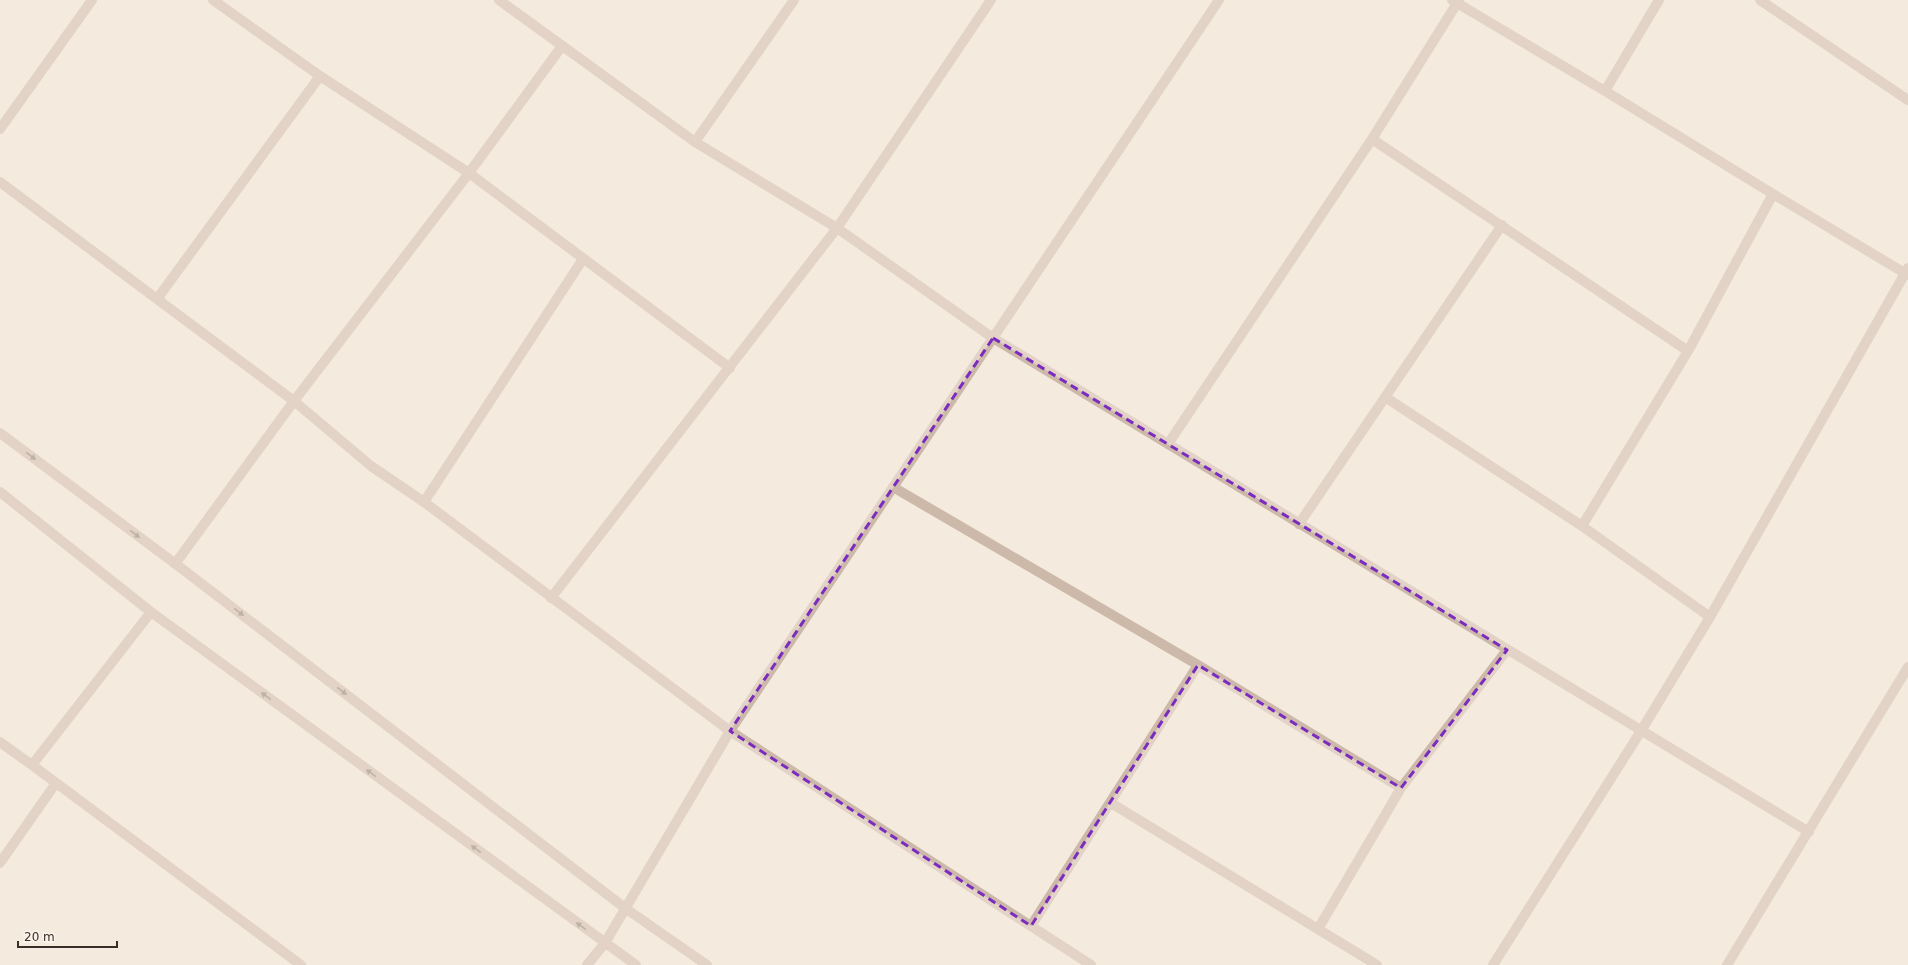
<svg xmlns="http://www.w3.org/2000/svg" width="1908" height="965" font-family="'DejaVu Sans',sans-serif">
	<style>
		.lines { fill: none; stroke-linecap: round; stroke-linejoin: round }
		.minor { stroke: #cdb9a9; stroke-width: 10 }
		.oneway { fill: #7c6d63 }
		.marked { fill: none; stroke: #7b2cbf; stroke-width: 3; stroke-dasharray: 8 5; stroke-linejoin: round }
	</style>
	<rect width="100%" height="100%" fill="#f4eade"/>
	<g class="lines">
		<!-- minor -->
		<path class="minor" d="M 213,0 L 320,76 L 469,173 L 730,368
			M 499,0 L 695,142 L 837,228 L 993,338 L 1809,832
			M 1452,0 L 1605,91 L 1773,194 L 1908,275
			M 1760,0 L 1908,100
			M 1605,91 L 1659,0
			M 0,129 L 92,0
			M 1372,139 L 1688,351
			M 695,142 L 794,0
			M 0,182 L 294,401 L 371,466 L 424,502 L 730,731 L 1091,965
			M 157,299 L 320,76
			M 1385,397 L 1582,526 L 1710,617
			M 0,433 L 181,568 L 625,908 L 707,965
			M 1168,444 L 1372,139 L 1459,0
			M 893,487 L 1198,665 L 1401,788
			M 0,492 L 151,612 L 636,965
			M 424,502 L 583,259
			M 1299,524 L 1502,225
			M 1582,526 L 1688,351 L 1773,194
			M 175,564 L 294,401 L 469,173 L 562,46
			M 551,598 L 837,228 L 991,0
			M 151,612 L 32,765 L 301,965
			M 0,742 L 32,765
			M 1111,803 L 1377,965
			M 0,863 L 56,783
			M 1031,926 L 1198,665
			M 1318,929 L 1401,788 L 1507,650
			M 587,965 L 605,943 L 730,731 L 1219,0
			M 1493,965 L 1641,731 L 1710,617 L 1908,268
			M 1727,965 L 1908,667"/>
	</g>
	<!-- one-way arrows -->
	<defs><path id="oneway-solid" d="M-6-.8H1V-3.2L6.5 0L1 3.2V.8H-6Z"/></defs>
	<g class="oneway">
		<use href="#oneway-solid" transform="translate(31 456) rotate(37)"/>
		<use href="#oneway-solid" transform="translate(135 534) rotate(37)"/>
		<use href="#oneway-solid" transform="translate(239 612) rotate(37)"/>
		<use href="#oneway-solid" transform="translate(342 691) rotate(37)"/>
		<use href="#oneway-solid" transform="translate(266 696) rotate(-144)"/>
		<use href="#oneway-solid" transform="translate(371 773) rotate(-144)"/>
		<use href="#oneway-solid" transform="translate(476 849) rotate(-144)"/>
		<use href="#oneway-solid" transform="translate(581 926) rotate(-144)"/>
	</g>
	<!-- marked area -->
	<path d="M0 0H1908V965H0ZM 993,338 L 1507,650 L 1401,788 L 1198,665 L 1031,926 L 730,731 Z" fill="#f4eade" fill-opacity=".55" fill-rule="evenodd"/>
	<path class="marked" d="M 993,338 L 1507,650 L 1401,788 L 1198,665 L 1031,926 L 730,731 Z"/>
	<!-- scale -->
	<path d="M18 941v6h99v-6" fill="none" stroke="#3a2e29" stroke-width="2"/>
	<text x="24" y="941" font-size="12" fill="#3a2e29" stroke="#fbf4eb" stroke-width="3" paint-order="stroke">20 m</text>
</svg>
